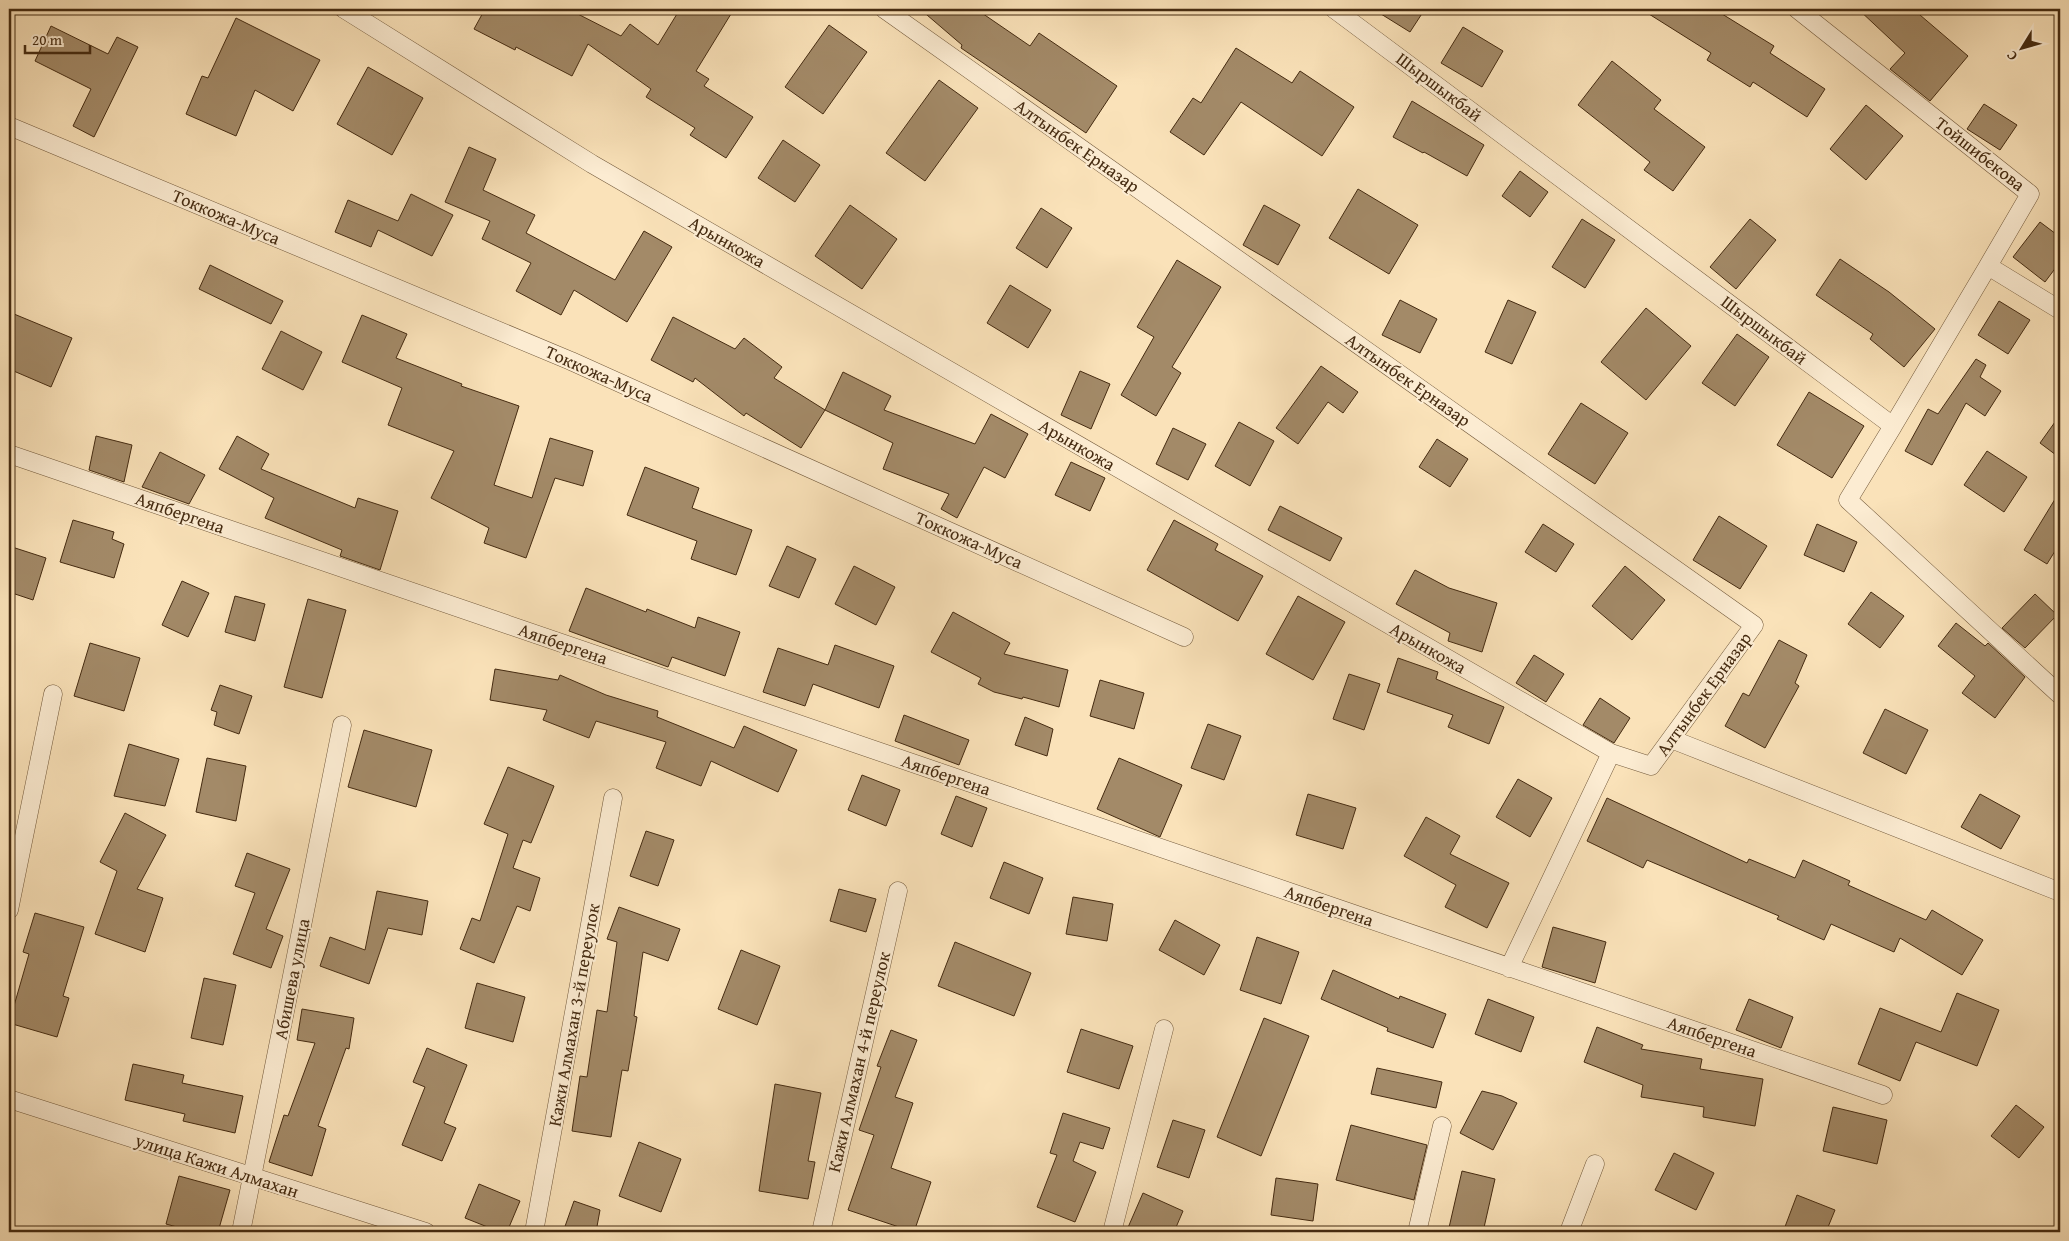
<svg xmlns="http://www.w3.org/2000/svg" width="2069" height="1241" font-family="'Gentium Book Plus',serif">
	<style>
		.building { fill: #a38a68; stroke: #452b11 }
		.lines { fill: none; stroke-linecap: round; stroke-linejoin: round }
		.minor-casing { stroke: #72593b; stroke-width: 19 }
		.minor { stroke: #fcecd2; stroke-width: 18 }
		.labels { text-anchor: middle; stroke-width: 4; stroke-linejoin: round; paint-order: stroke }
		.street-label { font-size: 18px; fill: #452b11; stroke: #fcecd2 }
	</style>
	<rect width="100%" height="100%" fill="#fae2b9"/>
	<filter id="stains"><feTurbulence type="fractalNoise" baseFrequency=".004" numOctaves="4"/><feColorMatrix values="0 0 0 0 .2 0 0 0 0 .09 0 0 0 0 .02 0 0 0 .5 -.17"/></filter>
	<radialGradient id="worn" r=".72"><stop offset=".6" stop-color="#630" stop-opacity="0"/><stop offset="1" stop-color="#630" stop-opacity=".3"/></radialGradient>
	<!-- building -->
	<path class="building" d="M 485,9 L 568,9 L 621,36 L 630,24 L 658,45 L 680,9 L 734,9 L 696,71 L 709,79 L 704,86 L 753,117 L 726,158 L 690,135 L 695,128 L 646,97 L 651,89 L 588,44 L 572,76 L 516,47 L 515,50 L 474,29 Z
		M 920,9 L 976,9 L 1030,46 L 1039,33 L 1117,86 L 1086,133 L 961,48 L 962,45 Z
		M 1373,9 L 1425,9 L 1410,32 Z
		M 1641,9 L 1714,9 L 1774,46 L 1770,53 L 1825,89 L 1807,117 L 1753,82 L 1750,87 L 1707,60 L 1711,53 Z
		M 1858,9 L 1913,9 L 1968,56 L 1930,101 L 1890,69 L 1905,53 Z
		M 236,18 L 320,60 L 293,111 L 255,90 L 236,136 L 186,114 L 202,76 L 208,78 Z
		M 829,25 L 867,52 L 823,114 L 785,87 Z
		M 51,26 L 108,54 L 117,37 L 138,47 L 94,137 L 73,126 L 91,89 L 35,61 Z
		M 1463,27 L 1503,51 L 1482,87 L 1441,63 Z
		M 1236,48 L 1292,83 L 1300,71 L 1354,107 L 1322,156 L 1241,102 L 1204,155 L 1170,132 L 1193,98 L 1201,103 Z
		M 1612,61 L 1661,100 L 1654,109 L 1705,147 L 1673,191 L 1644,170 L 1650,162 L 1578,105 Z
		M 368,67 L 423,98 L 392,155 L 337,124 Z
		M 939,80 L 978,108 L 925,181 L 886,153 Z
		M 1412,101 L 1484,145 L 1467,176 L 1424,152 L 1423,153 L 1393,137 Z
		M 1984,104 L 2017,125 L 2000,150 L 1967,129 Z
		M 1866,105 L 1903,136 L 1866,180 L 1830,149 Z
		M 783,140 L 820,165 L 795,202 L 758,178 Z
		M 469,147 L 496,159 L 483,190 L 535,215 L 526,233 L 615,280 L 644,231 L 672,247 L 627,322 L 574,290 L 561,315 L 516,291 L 531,263 L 482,239 L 490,221 L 445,202 Z
		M 1520,171 L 1548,192 L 1530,217 L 1502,196 Z
		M 1358,189 L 1418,225 L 1389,274 L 1329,238 Z
		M 411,194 L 453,215 L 432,256 L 378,230 L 371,247 L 335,232 L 348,200 L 398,221 Z
		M 850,205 L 897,239 L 862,289 L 815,256 Z
		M 1264,205 L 1300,225 L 1278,265 L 1243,245 Z
		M 1041,208 L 1072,228 L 1047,268 L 1016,248 Z
		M 1582,219 L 1615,240 L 1585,288 L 1552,267 Z
		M 1750,219 L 1776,240 L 1736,289 L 1710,267 Z
		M 2040,222 L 2060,237 L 2060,262 L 2045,282 L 2013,257 Z
		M 1840,259 L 1889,292 L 1935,329 L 1904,367 L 1870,339 L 1873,334 L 1816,295 Z
		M 1177,260 L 1221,287 L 1172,367 L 1181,373 L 1156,416 L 1121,395 L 1154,337 L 1137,327 Z
		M 210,265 L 283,301 L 271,324 L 199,289 Z
		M 1010,285 L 1051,310 L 1028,348 L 987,323 Z
		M 1400,300 L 1437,319 L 1420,353 L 1382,335 Z
		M 1508,300 L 1536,312 L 1512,364 L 1485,352 Z
		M 1999,301 L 2030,320 L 2008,354 L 1978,335 Z
		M 1646,308 L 1691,346 L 1646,400 L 1601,362 Z
		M 14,314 L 72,338 L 51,387 L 9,369 L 9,327 Z
		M 362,315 L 407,334 L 396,358 L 462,384 L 461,386 L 519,406 L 494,485 L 532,498 L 550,438 L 593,451 L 583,486 L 555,478 L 526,558 L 484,543 L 489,528 L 431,498 L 454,451 L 388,425 L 402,388 L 342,362 Z
		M 673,317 L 735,349 L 744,338 L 782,367 L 774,378 L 825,410 L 801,448 L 746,413 L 744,416 L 695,378 L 693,382 L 651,360 Z
		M 281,331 L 322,352 L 303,390 L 262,369 Z
		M 1737,334 L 1769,357 L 1735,406 L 1702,383 Z
		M 1976,359 L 1986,365 L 1980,377 L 2001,391 L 1985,416 L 1966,403 L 1932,465 L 1905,451 L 1928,409 L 1938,414 Z
		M 1321,366 L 1358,392 L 1343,413 L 1328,402 L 1298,444 L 1276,428 Z
		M 1080,371 L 1110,384 L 1091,429 L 1061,415 Z
		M 843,372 L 891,396 L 884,410 L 975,444 L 991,414 L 1028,434 L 1005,478 L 984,467 L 957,518 L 941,509 L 949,494 L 883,469 L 893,443 L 825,410 Z
		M 1809,392 L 1864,426 L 1832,478 L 1777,445 Z
		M 1581,403 L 1628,433 L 1595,484 L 1548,454 Z
		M 2060,415 L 2060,458 L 2040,443 Z
		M 1239,422 L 1274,441 L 1250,486 L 1215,466 Z
		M 1173,428 L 1206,444 L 1188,480 L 1156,464 Z
		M 96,436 L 132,445 L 124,482 L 89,470 Z
		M 237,436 L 269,454 L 261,469 L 355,508 L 358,498 L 398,511 L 380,570 L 340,556 L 342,550 L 265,518 L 274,498 L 219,469 Z
		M 1437,439 L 1468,459 L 1450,487 L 1419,467 Z
		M 1987,451 L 2027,477 L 2004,512 L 1964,485 Z
		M 160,452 L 205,475 L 189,504 L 142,487 Z
		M 1071,462 L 1105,478 L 1090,511 L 1055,495 Z
		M 645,467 L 699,488 L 692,508 L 752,530 L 736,575 L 691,559 L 697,541 L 627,515 Z
		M 2060,491 L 2060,543 L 2047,564 L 2024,550 Z
		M 1280,506 L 1342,538 L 1330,561 L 1268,530 Z
		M 1719,516 L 1767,546 L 1740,589 L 1693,560 Z
		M 73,520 L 114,532 L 112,539 L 124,544 L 114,578 L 60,562 Z
		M 1174,520 L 1218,544 L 1215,550 L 1263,576 L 1238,621 L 1147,570 Z
		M 1543,524 L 1574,544 L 1556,572 L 1525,552 Z
		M 1817,524 L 1857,542 L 1844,572 L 1804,555 Z
		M 9,546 L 46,558 L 33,600 L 9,592 Z
		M 787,546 L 816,559 L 799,598 L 769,586 Z
		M 854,566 L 895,587 L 876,625 L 835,604 Z
		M 1625,566 L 1665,600 L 1632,640 L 1592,606 Z
		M 1415,570 L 1449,588 L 1497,603 L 1482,652 L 1448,641 L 1450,633 L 1396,604 Z
		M 182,581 L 209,593 L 188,637 L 162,625 Z
		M 586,588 L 646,612 L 647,609 L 695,628 L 698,617 L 740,632 L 725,676 L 672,657 L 668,667 L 569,631 Z
		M 1871,592 L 1904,616 L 1880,648 L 1848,624 Z
		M 2035,594 L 2057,615 L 2025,648 L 2002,628 Z
		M 235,596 L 265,604 L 255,641 L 225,632 Z
		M 1298,596 L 1345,622 L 1313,680 L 1266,654 Z
		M 308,599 L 346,610 L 322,698 L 284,687 Z
		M 953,612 L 1010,643 L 1004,654 L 1068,670 L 1059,707 L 1023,697 L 1022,699 L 994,692 L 978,684 L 981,678 L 931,652 Z
		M 1956,623 L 1985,646 L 1988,643 L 2025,677 L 1995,718 L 1962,693 L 1975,676 L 1938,646 Z
		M 1779,640 L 1807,655 L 1795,683 L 1799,686 L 1765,748 L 1725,726 L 1743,693 L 1749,696 Z
		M 90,643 L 140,658 L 124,711 L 74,696 Z
		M 835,645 L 894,666 L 879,708 L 813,684 L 805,706 L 763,692 L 778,648 L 828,665 Z
		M 1534,655 L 1564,674 L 1546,702 L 1516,683 Z
		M 1398,658 L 1438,672 L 1436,679 L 1504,707 L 1489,744 L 1448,727 L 1453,715 L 1387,692 Z
		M 495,669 L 558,680 L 560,675 L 606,695 L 658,711 L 657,717 L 734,748 L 744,726 L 797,750 L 778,792 L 711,761 L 701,786 L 656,768 L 666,742 L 596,721 L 589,738 L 543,720 L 547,710 L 490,700 Z
		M 1349,674 L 1380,684 L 1364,730 L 1333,719 Z
		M 1100,680 L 1144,693 L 1134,729 L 1090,716 Z
		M 220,685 L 252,696 L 239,734 L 214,725 L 217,712 L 211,710 Z
		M 1600,698 L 1630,718 L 1614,743 L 1583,725 Z
		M 1885,709 L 1928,730 L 1906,774 L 1863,753 Z
		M 904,715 L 969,740 L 959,765 L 895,741 Z
		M 1025,717 L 1053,729 L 1047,756 L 1015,745 Z
		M 1208,724 L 1241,736 L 1224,780 L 1191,768 Z
		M 364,730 L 432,750 L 416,807 L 348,787 Z
		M 129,744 L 179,759 L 165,806 L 114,796 Z
		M 207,758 L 246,766 L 236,821 L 196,812 Z
		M 1119,758 L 1182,785 L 1160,837 L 1097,809 Z
		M 508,767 L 554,786 L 531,843 L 523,840 L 513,868 L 540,878 L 530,911 L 517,906 L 494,963 L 460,949 L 472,918 L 480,921 L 508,834 L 484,824 Z
		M 862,775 L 900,790 L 886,826 L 848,810 Z
		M 1518,779 L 1552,798 L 1530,837 L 1496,817 Z
		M 1308,794 L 1356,808 L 1343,849 L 1296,835 Z
		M 1980,794 L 2020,816 L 2001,849 L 1961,827 Z
		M 956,796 L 987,808 L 972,847 L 941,834 Z
		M 1607,798 L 1747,863 L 1749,859 L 1795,878 L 1803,860 L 1850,881 L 1848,885 L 1926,920 L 1932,910 L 1983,940 L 1962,975 L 1900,938 L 1894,952 L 1831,924 L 1824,940 L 1777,919 L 1779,916 L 1647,860 L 1643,868 L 1587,841 Z
		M 125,813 L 166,835 L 137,889 L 163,898 L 145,952 L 95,934 L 117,871 L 100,862 Z
		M 1426,817 L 1460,836 L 1450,854 L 1509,883 L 1487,928 L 1445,907 L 1456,885 L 1404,856 Z
		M 646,831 L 674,840 L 658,886 L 630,876 Z
		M 247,853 L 290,869 L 266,929 L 283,936 L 271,968 L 233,954 L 255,893 L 235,886 Z
		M 1004,862 L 1043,878 L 1029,914 L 990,898 Z
		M 839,889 L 876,899 L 866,932 L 830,921 Z
		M 377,891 L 428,901 L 422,935 L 388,928 L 369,984 L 320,966 L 330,937 L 365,950 Z
		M 1073,897 L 1113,904 L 1107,941 L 1066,934 Z
		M 619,907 L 680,929 L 668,961 L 643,952 L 634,1016 L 637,1017 L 628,1071 L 622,1070 L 611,1137 L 572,1131 L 580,1076 L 587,1077 L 597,1010 L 607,1012 L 617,942 L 607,939 Z
		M 35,913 L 84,927 L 63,996 L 69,998 L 57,1037 L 9,1023 L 29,954 L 23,952 Z
		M 1175,920 L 1220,945 L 1204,975 L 1159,950 Z
		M 1553,927 L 1606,942 L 1595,983 L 1542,967 Z
		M 1257,937 L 1299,952 L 1281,1004 L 1240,990 Z
		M 955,942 L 1031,973 L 1014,1016 L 938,986 Z
		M 741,950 L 780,966 L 757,1025 L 718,1009 Z
		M 1333,970 L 1399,999 L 1400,996 L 1446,1014 L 1433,1048 L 1387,1031 L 1388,1028 L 1321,999 Z
		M 204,978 L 236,985 L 223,1045 L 191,1038 Z
		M 477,983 L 525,997 L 513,1042 L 465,1028 Z
		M 1957,993 L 1999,1010 L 1977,1066 L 1916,1042 L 1900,1081 L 1858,1064 L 1880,1008 L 1941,1032 Z
		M 1488,999 L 1534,1017 L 1521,1052 L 1475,1034 Z
		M 1749,999 L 1793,1017 L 1781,1048 L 1736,1030 Z
		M 302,1009 L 354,1018 L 349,1049 L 346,1048 L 318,1126 L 326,1129 L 312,1176 L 269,1162 L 284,1115 L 288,1116 L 315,1043 L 297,1040 Z
		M 1264,1018 L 1309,1036 L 1261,1156 L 1217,1137 Z
		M 1597,1027 L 1643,1045 L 1641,1049 L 1702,1059 L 1700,1069 L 1763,1079 L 1755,1126 L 1703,1117 L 1704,1107 L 1641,1097 L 1643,1085 L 1584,1062 Z
		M 1081,1029 L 1133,1046 L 1119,1089 L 1067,1072 Z
		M 891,1030 L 917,1040 L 895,1097 L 913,1103 L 891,1168 L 931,1182 L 914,1232 L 848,1210 L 874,1135 L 859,1130 L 881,1067 L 877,1066 Z
		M 427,1048 L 467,1065 L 444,1123 L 456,1128 L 442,1161 L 402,1145 L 425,1087 L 413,1082 Z
		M 133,1064 L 184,1075 L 182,1083 L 243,1096 L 235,1133 L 183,1121 L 185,1114 L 125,1100 Z
		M 1377,1068 L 1442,1082 L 1436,1108 L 1371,1094 Z
		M 775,1084 L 821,1093 L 808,1161 L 815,1162 L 808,1199 L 759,1191 Z
		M 1482,1091 L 1502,1096 L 1517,1103 L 1493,1150 L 1460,1133 Z
		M 2016,1105 L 2044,1127 L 2019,1158 L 1991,1136 Z
		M 1833,1107 L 1887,1120 L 1877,1164 L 1823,1151 Z
		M 1063,1113 L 1110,1128 L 1103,1149 L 1080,1142 L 1073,1161 L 1096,1172 L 1075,1222 L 1037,1207 L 1057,1155 L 1050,1153 Z
		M 1173,1120 L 1205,1130 L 1189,1178 L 1157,1167 Z
		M 1351,1125 L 1427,1145 L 1414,1200 L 1336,1180 Z
		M 639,1142 L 681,1159 L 661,1212 L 619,1196 Z
		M 1674,1153 L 1714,1173 L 1696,1210 L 1655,1190 Z
		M 1462,1171 L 1495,1179 L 1483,1232 L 1448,1232 Z
		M 179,1176 L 230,1190 L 218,1232 L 195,1232 L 166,1224 Z
		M 1276,1178 L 1318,1184 L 1313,1221 L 1271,1215 Z
		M 479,1184 L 520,1201 L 507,1232 L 500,1232 L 465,1218 Z
		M 1143,1193 L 1183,1211 L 1174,1232 L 1126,1232 Z
		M 1797,1195 L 1835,1210 L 1826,1232 L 1783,1232 Z
		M 574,1201 L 600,1210 L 596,1232 L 563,1232 Z"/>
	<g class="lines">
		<!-- minor casing -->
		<g class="minor-casing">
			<path id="minor" d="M 344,9 L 592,164 L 1611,753 L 1509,968
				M 884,9 L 1754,625 L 1651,766 L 1611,753
				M 1334,9 L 1893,426 L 1848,500 L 2060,695
				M 1797,9 L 2030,194 L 1988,266 L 2060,310
				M 9,126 L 571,361 L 1184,637
				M 1893,426 L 1988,266
				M 9,454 L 1883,1095
				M 1671,739 L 2060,892
				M 9,910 L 53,694
				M 9,1099 L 426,1232
				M 241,1232 L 342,725
				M 534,1232 L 613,798
				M 821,1232 L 898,891
				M 1112,1232 L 1164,1029
				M 1417,1232 L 1442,1126
				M 1569,1232 L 1595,1164"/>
		</g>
		<!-- minor -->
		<use href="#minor" class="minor"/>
	</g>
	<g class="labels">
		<!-- street labels -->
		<g class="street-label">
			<text transform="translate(1439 87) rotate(37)" y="6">Шыршыкбай</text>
			<text transform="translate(1077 146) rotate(35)" y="6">Алтынбек Ерназар</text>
			<text transform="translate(1980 154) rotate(38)" y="6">Тойшибекова</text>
			<text transform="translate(226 217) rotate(23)" y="6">Токкожа-Муса</text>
			<text transform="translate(727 242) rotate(30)" y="6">Арынкожа</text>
			<text transform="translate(1764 330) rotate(37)" y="6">Шыршыкбай</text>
			<text transform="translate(599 374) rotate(24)" y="6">Токкожа-Муса</text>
			<text transform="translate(1408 380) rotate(35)" y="6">Алтынбек Ерназар</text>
			<text transform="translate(1077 445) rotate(30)" y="6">Арынкожа</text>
			<text transform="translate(180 513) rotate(19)" y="6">Аяпбергена</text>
			<text transform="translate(969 540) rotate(24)" y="6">Токкожа-Муса</text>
			<text transform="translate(563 644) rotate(19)" y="6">Аяпбергена</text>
			<text transform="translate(1428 648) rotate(30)" y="6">Арынкожа</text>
			<text transform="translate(1704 694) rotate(-54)" y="6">Алтынбек Ерназар</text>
			<text transform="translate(946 775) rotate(19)" y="6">Аяпбергена</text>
			<text transform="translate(1329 906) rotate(19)" y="6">Аяпбергена</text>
			<text transform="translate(292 979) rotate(-79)" y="6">Абишева улица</text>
			<text transform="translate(574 1015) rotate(-80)" y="6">Кажи Алмахан 3-й переулок</text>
			<text transform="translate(1712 1037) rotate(19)" y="6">Аяпбергена</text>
			<text transform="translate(859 1062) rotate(-77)" y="6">Кажи Алмахан 4-й переулок</text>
			<text transform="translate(217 1166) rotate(18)" y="6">улица Кажи Алмахан</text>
		</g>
	</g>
	<!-- margin -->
	<rect width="2069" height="1241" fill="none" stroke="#fae2b9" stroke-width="30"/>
	<rect x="10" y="10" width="2049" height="1221" fill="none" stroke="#452b11" stroke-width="2.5"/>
	<rect x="15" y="15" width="2039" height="1211" fill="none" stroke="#452b11"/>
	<!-- north arrow -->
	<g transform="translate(2022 48) rotate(233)" stroke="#fcecd2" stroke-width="4" paint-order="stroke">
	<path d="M0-4L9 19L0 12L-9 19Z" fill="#452b11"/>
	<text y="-8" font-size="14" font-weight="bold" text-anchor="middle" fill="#452b11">С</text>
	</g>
	<!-- scale -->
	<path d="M25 45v8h65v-8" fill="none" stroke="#452b11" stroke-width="2.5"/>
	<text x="32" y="45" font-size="15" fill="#452b11" stroke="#fcecd2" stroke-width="4" paint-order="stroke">20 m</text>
	<rect width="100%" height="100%" filter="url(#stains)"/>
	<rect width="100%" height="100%" fill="url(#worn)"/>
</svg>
